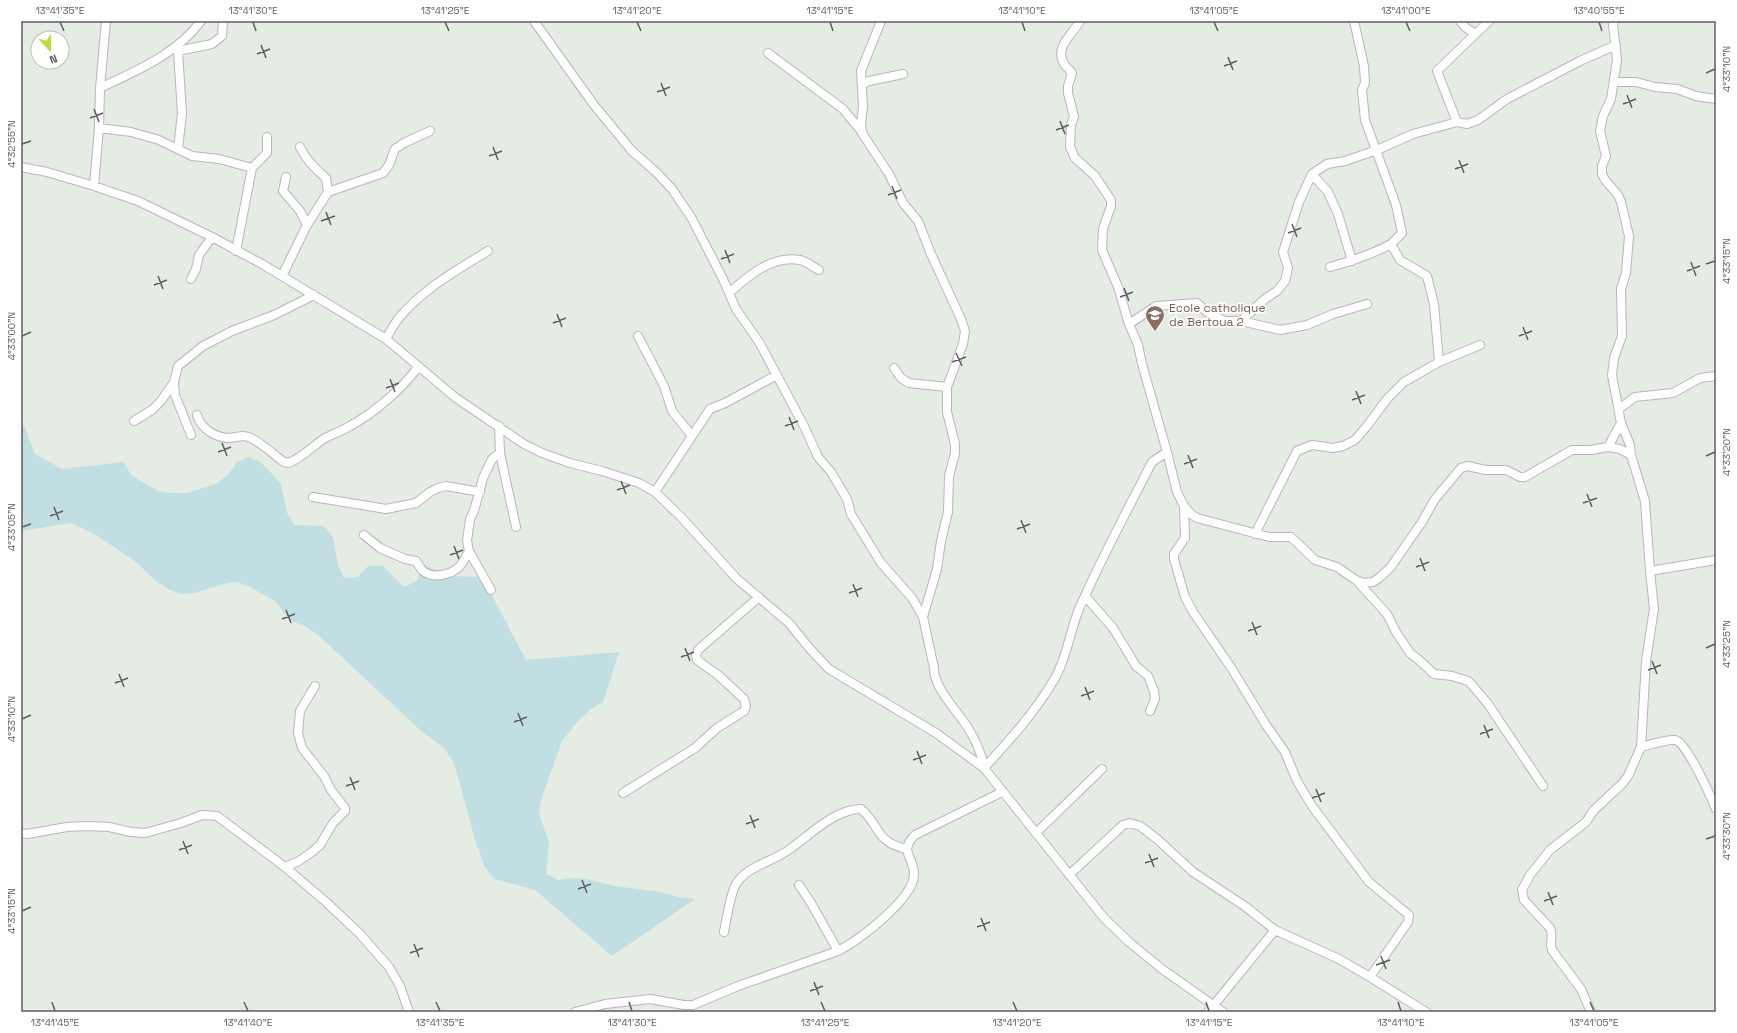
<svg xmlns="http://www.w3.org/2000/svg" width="1737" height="1033" font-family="'Space Grotesk',sans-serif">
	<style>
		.green { fill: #c1dfe2 }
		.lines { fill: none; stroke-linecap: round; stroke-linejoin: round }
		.minor-casing { stroke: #bab5bc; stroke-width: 10 }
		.minor { stroke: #fff; stroke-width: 8 }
		.ticks { fill: none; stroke: #605b62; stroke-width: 1.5 }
		.labels { text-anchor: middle; stroke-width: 3.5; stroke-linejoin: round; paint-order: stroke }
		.education-label { font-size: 12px; fill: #785e54; stroke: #fff; text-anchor: start }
		.neatline { fill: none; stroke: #605b62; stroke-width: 1.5 }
		.ticks-label { font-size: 10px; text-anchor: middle; fill: #605b62 }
	</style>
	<rect width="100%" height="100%" fill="#e4ece3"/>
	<!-- green -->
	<path class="green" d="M 24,425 L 35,454 L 62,469 L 124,462 L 131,475 L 158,491 L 172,493 L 187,493 L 215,484 L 227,476 L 236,463 L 248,457 L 262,463 L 281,484 L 287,513 L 294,525 L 324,526 L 333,537 L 338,565 L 344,578 L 358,577 L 368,566 L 383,566 L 404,587 L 417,581 L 423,564 L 449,576 L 482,577 L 526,660 L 619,652 L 603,702 L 590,710 L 579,720 L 562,741 L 541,800 L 539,814 L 549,842 L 546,874 L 559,880 L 573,878 L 587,879 L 615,886 L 660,892 L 678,897 L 695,899 L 612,956 L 535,890 L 494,879 L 485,867 L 475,840 L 457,773 L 452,760 L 444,748 L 420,730 L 317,634 L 304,626 L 290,620 L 275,601 L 250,587 L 237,582 L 223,584 L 195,593 L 181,594 L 168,589 L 156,581 L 136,562 L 96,535 L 71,523 L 21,531 L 21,431 Z"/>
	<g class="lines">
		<!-- minor casing -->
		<g class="minor-casing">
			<path id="minor" d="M 534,21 L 594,105 L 632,151 L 656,172 L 672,189 L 691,217 L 723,279 L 736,309 L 759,342 L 805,428 L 818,457 L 831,472 L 847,499 L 851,514 L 881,563 L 912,598 L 923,617 L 934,668 C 934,689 957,710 968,728 C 976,741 982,754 984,768
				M 881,21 L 861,71 L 863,106 L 861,124 L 862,133 L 889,174 L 903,203 L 918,221 L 931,254 L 961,319 L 965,331 L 963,344 L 947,387 L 947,412 L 955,444 L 955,453 L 949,476 L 948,512 L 941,541 L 937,569 L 923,617
				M 1080,21 C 1073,34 1054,47 1064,64 C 1066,67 1070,70 1072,73 L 1068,86 L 1068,93 L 1074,117 L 1071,125 L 1070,147 L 1075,158 L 1095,176 L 1111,200 L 1111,206 L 1103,229 L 1102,250 L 1118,287 L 1129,324 L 1138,345 L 1142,364 L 1167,452
				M 1354,21 L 1364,66 L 1365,83 L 1362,90 L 1365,120 L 1396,205 L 1402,233 L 1391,244 L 1400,260 L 1427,276 L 1434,304 L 1439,362
				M 1460,21 L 1465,27 L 1475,34
				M 1614,21 L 1613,25 L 1617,60 L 1611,99 L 1603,116 L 1600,131 L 1606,156 L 1602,166 L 1602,174 L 1605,180 L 1618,195 L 1621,202 L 1629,236 L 1626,273 L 1621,289 L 1622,336 L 1614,358 L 1612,375 L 1621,423 L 1630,445 L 1631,455
				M 768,53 L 843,109 L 862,132
				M 1614,82 L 1636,82 L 1655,87 L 1677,89 L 1696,96 L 1716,99
				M 862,84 L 869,81 L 903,74
				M 100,88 C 136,71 177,54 201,21
				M 1457,122 L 1437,71 L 1489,21
				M 99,128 L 131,132 L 159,140 L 192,156 L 219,159 L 252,168
				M 300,147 C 306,160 315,169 326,178 L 328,192
				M 178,149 L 182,113 L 178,51 L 212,44 L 222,36 L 223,21
				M 21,167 L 47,172 L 94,186 L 138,201 L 212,237 L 262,264 L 386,339 L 456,398 L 524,444 L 542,453 L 570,463 L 602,471 L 639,483 L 655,492 L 682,518 L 737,579 L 789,623 L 810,649 L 829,669 L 936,733 L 984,768 L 1104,918 L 1129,942 L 1162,969 L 1223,1012
				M 1312,174 L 1328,192 L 1338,214 L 1352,261
				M 286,177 L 283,191 L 300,211 L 307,225
				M 94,186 L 99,128 L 100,88 L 106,21
				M 236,251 L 252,168 L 267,153 L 267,137
				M 1330,267 C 1352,261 1371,255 1391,244
				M 282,276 L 307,225 L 328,192 L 383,173 L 389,165 L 395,149 L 404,143 L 430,131
				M 191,279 L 196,269 L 199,255 L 212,237
				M 729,293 C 748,276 772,255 800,260 C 806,261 813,267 819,270
				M 1241,321 L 1266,298 L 1277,291 L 1285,281 L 1288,268 L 1283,252 L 1299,202 L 1312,174 L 1327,164 L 1345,161 L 1377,150 L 1413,134 L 1457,122 L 1467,124 L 1478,120 L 1507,99 L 1580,61 L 1616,45
				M 1129,324 L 1156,306 L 1197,303 L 1207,312 L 1225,321 L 1241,321 L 1280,330 L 1307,325 L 1333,314 L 1367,304
				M 638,336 L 664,386 L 672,411 L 692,436
				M 386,339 C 390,332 394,324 399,318 C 423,289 457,270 488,251
				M 894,368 L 901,378 L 909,383 L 947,387
				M 174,382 L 175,395 L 191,435
				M 1619,409 L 1635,397 L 1673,393 L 1700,378 L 1716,376
				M 197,415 C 201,429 216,438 230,438 C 238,437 244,434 251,438 C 262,443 274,455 284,462 L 289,463 C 303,457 313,446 325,438 C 333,434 342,431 350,426 C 374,413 402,389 418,367
				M 134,421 L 152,410 L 161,401 L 174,382 L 178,366 L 203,346 L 232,331 L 274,315 L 314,295
				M 499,426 L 500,453 L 516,527
				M 1608,447 L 1621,423
				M 655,492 L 710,409 L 725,403 L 777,375
				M 313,497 L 386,509 L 416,503 L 430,492 L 438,488 L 446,486 L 480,492
				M 1184,506 L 1185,538 L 1174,554 L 1174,559 L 1185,597 L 1193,612 L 1232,669 L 1266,725 L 1285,752 L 1297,781 L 1312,806 L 1369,882 L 1409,915 L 1408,922 L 1370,977
				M 1255,534 L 1297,451 L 1312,445 L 1333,448 L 1343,446 L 1355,440 L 1367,426 L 1387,399 L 1404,382 L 1439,362 L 1480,345
				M 364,535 L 380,548 L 405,559 L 416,561 C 418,564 420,568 423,571 C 433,579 450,575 459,567 C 463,563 466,557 469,551
				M 1650,571 L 1716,560
				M 1356,580 L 1387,614 L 1396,632 L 1410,653 L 1419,660 L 1434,674 L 1452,676 L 1468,681 L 1472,685 L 1488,704 L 1543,786
				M 491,590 L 469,551 L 467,541 L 470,519 L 474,511 L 483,478 L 492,459 L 500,453
				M 1085,596 L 1113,628 L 1136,666 L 1148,676 L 1154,691 L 1155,699 L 1150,711
				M 1641,747 C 1650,745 1666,739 1675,740 C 1686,741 1711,797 1716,809
				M 984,768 C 1010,740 1036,711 1055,678 C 1067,657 1070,631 1079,609 C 1101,559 1127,511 1152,462 L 1167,452 L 1177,492 L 1184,506 L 1192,515 L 1197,518 L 1269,537 L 1291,537 L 1315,560 L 1337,567 L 1356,580 L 1364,583 L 1373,582 L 1379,578 L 1390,568 L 1422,522 L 1435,499 L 1461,468 L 1467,466 L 1486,470 L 1506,470 L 1520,477 L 1525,477 L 1572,450 L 1591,450 L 1608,447 L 1620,449 L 1631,455 L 1645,501 L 1650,571 L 1654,609 L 1646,661 L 1641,747 L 1628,776 L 1623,783 L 1594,810 L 1586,822 L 1550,850 L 1530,875 L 1522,890 L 1524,900 L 1550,928 C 1554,935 1549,943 1552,950 L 1581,989 L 1591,1012
				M 623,793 L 695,748 L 717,728 L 744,711 L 746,706 L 744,699 L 718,675 L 697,660 L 696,655 L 698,650 L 759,597
				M 21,833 L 27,834 L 67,827 L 87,826 L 109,827 L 131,832 L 145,833 L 181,823 L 202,815 L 217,816 L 285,867 L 326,902 L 359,933 L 389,967 L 400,986 L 409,1012
				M 1036,833 L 1102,769
				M 285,867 L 299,861 L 312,852 L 320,845 L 333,823 L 345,811 L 345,808 L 331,790 L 324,776 L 302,748 L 298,733 L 300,711 L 315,686
				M 1069,875 L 1123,825 L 1130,823 L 1140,826 L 1157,839 L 1193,872 L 1246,907 L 1275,930 L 1339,959 L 1370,977 L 1426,1012
				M 799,885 L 811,903 L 838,951
				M 724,932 C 726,921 731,892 736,884 C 746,867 771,862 787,851 C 808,837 834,809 861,809 C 881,826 874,841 906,849
				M 575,1012 L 605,1004 L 650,999 L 684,1005 L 693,1005 L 738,986 L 838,951 C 859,940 914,899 914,874 C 914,856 898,852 915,835 L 1002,792
				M 1208,1012 L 1275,930"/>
		</g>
		<!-- minor -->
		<use href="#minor" class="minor"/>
	</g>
	<!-- ticks -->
	<path class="ticks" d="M 60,22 L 64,31M 253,22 L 256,31M 445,22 L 449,31M 637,22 L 641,31M 830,22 L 833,31M 1022,22 L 1025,31M 1214,22 L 1218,31M 1406,22 L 1410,31M 1599,22 L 1602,31M 261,45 L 266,58M 257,54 L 270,49M 1228,57 L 1233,70M 1224,66 L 1237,61M 1706,73 L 1715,69M 661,83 L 666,96M 657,92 L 670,87M 1627,95 L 1632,108M 1623,104 L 1636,99M 94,109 L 99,122M 90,118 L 103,113M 1060,121 L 1065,134M 1056,130 L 1069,125M 22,144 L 31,141M 493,147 L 498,160M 489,156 L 502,151M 1459,160 L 1464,173M 1455,169 L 1468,164M 892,186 L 897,199M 888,195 L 901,190M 326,212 L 331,225M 321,221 L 335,216M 1292,224 L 1297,237M 1288,233 L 1301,228M 725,250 L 730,263M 721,259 L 734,254M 1691,262 L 1696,276M 1706,264 L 1715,261M 1687,271 L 1700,266M 158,276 L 163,289M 154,285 L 167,280M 1124,288 L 1129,301M 1120,297 L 1133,292M 557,314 L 562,327M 553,323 L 566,318M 1523,327 L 1528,340M 22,336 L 31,332M 1519,336 L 1532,331M 956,353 L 962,366M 952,362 L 966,357M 390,379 L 395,392M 386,388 L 399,383M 1356,391 L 1361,404M 1352,400 L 1365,395M 789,417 L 794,430M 785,426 L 798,421M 222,443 L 227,456M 218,452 L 231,447M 1188,455 L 1193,468M 1706,456 L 1715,452M 1184,464 L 1197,459M 621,481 L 626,494M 617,490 L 630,485M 1587,494 L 1592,507M 1583,503 L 1597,498M 54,507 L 59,520M 50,516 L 63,511M 1021,520 L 1026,533M 22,527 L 31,524M 1017,529 L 1030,524M 454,546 L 459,559M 450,555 L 463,550M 1420,558 L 1425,571M 1416,567 L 1429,562M 853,584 L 858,597M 849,593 L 862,588M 286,610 L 291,623M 282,619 L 295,614M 1252,622 L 1257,635M 1248,631 L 1261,626M 685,648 L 690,661M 1706,648 L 1715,644M 681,657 L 694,652M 1652,661 L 1657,674M 1648,670 L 1661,665M 119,674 L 124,687M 115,683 L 128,678M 1085,687 L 1090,700M 1081,696 L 1094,691M 518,713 L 523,726M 22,719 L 31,715M 514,722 L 527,717M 1484,725 L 1489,738M 1480,734 L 1493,729M 917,751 L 922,764M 913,760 L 926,755M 350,777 L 355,790M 346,786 L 359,781M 1316,789 L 1321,802M 1312,798 L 1325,793M 750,815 L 755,828M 746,824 L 759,819M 1706,839 L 1715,836M 183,841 L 188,854M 179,850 L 192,845M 1149,854 L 1154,867M 1145,863 L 1158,858M 582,880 L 587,893M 578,889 L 591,884M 1548,892 L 1553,905M 1544,901 L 1557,896M 22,911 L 31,907M 981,918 L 986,931M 977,927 L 990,922M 414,944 L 419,957M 410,953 L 423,948M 1381,956 L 1386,969M 1376,965 L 1390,960M 814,982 L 819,995M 810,991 L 823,986M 52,1002 L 55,1011M 244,1002 L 248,1011M 436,1002 L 440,1011M 629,1002 L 632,1011M 821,1002 L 825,1011M 1013,1002 L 1017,1011M 1206,1002 L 1209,1011M 1398,1002 L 1401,1011M 1590,1002 L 1594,1011"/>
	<!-- icons -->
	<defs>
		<g id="school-pin" transform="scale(1)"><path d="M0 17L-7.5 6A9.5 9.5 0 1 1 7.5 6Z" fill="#8d6e63" stroke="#fff"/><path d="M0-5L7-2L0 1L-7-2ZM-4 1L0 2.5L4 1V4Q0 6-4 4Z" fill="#fff"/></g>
	</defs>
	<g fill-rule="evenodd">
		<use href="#school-pin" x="1155" y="315"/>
	</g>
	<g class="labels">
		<!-- education labels -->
		<g class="education-label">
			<text x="1169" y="312">Ecole catholique<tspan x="1169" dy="14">de Bertoua 2</tspan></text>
		</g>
	</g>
	<!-- border -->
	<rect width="1737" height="1033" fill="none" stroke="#ffffff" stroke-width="44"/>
	<!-- north arrow -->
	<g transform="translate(50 50) rotate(159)"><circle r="19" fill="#ffffff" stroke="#bfbdc0"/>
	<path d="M0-3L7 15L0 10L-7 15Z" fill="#bfda3c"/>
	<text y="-6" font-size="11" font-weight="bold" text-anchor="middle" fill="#605b62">N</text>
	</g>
	<rect x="22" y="22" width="1693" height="989" class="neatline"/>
	<g class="ticks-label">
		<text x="60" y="14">13°41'35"E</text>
		<text x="253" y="14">13°41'30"E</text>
		<text x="445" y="14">13°41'25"E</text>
		<text x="637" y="14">13°41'20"E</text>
		<text x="830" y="14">13°41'15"E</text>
		<text x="1022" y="14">13°41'10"E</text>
		<text x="1214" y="14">13°41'05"E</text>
		<text x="1406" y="14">13°41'00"E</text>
		<text x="1599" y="14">13°40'55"E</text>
		<text transform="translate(1726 69) rotate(-90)" y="4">4°33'10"N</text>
		<text transform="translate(11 144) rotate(-90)" y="4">4°32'55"N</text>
		<text transform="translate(1726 261) rotate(-90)" y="4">4°33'15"N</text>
		<text transform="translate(11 336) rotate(-90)" y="4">4°33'00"N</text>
		<text transform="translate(1726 452) rotate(-90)" y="4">4°33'20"N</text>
		<text transform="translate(11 527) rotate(-90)" y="4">4°33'05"N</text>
		<text transform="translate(1726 644) rotate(-90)" y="4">4°33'25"N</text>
		<text transform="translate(11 719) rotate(-90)" y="4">4°33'10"N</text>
		<text transform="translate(1726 836) rotate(-90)" y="4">4°33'30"N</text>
		<text transform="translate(11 911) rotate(-90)" y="4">4°33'15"N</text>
		<text x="55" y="1026">13°41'45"E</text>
		<text x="248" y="1026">13°41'40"E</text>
		<text x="440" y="1026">13°41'35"E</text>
		<text x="632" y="1026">13°41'30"E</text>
		<text x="825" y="1026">13°41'25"E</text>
		<text x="1017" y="1026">13°41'20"E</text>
		<text x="1209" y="1026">13°41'15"E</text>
		<text x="1401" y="1026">13°41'10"E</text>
		<text x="1594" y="1026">13°41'05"E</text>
	</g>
</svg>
